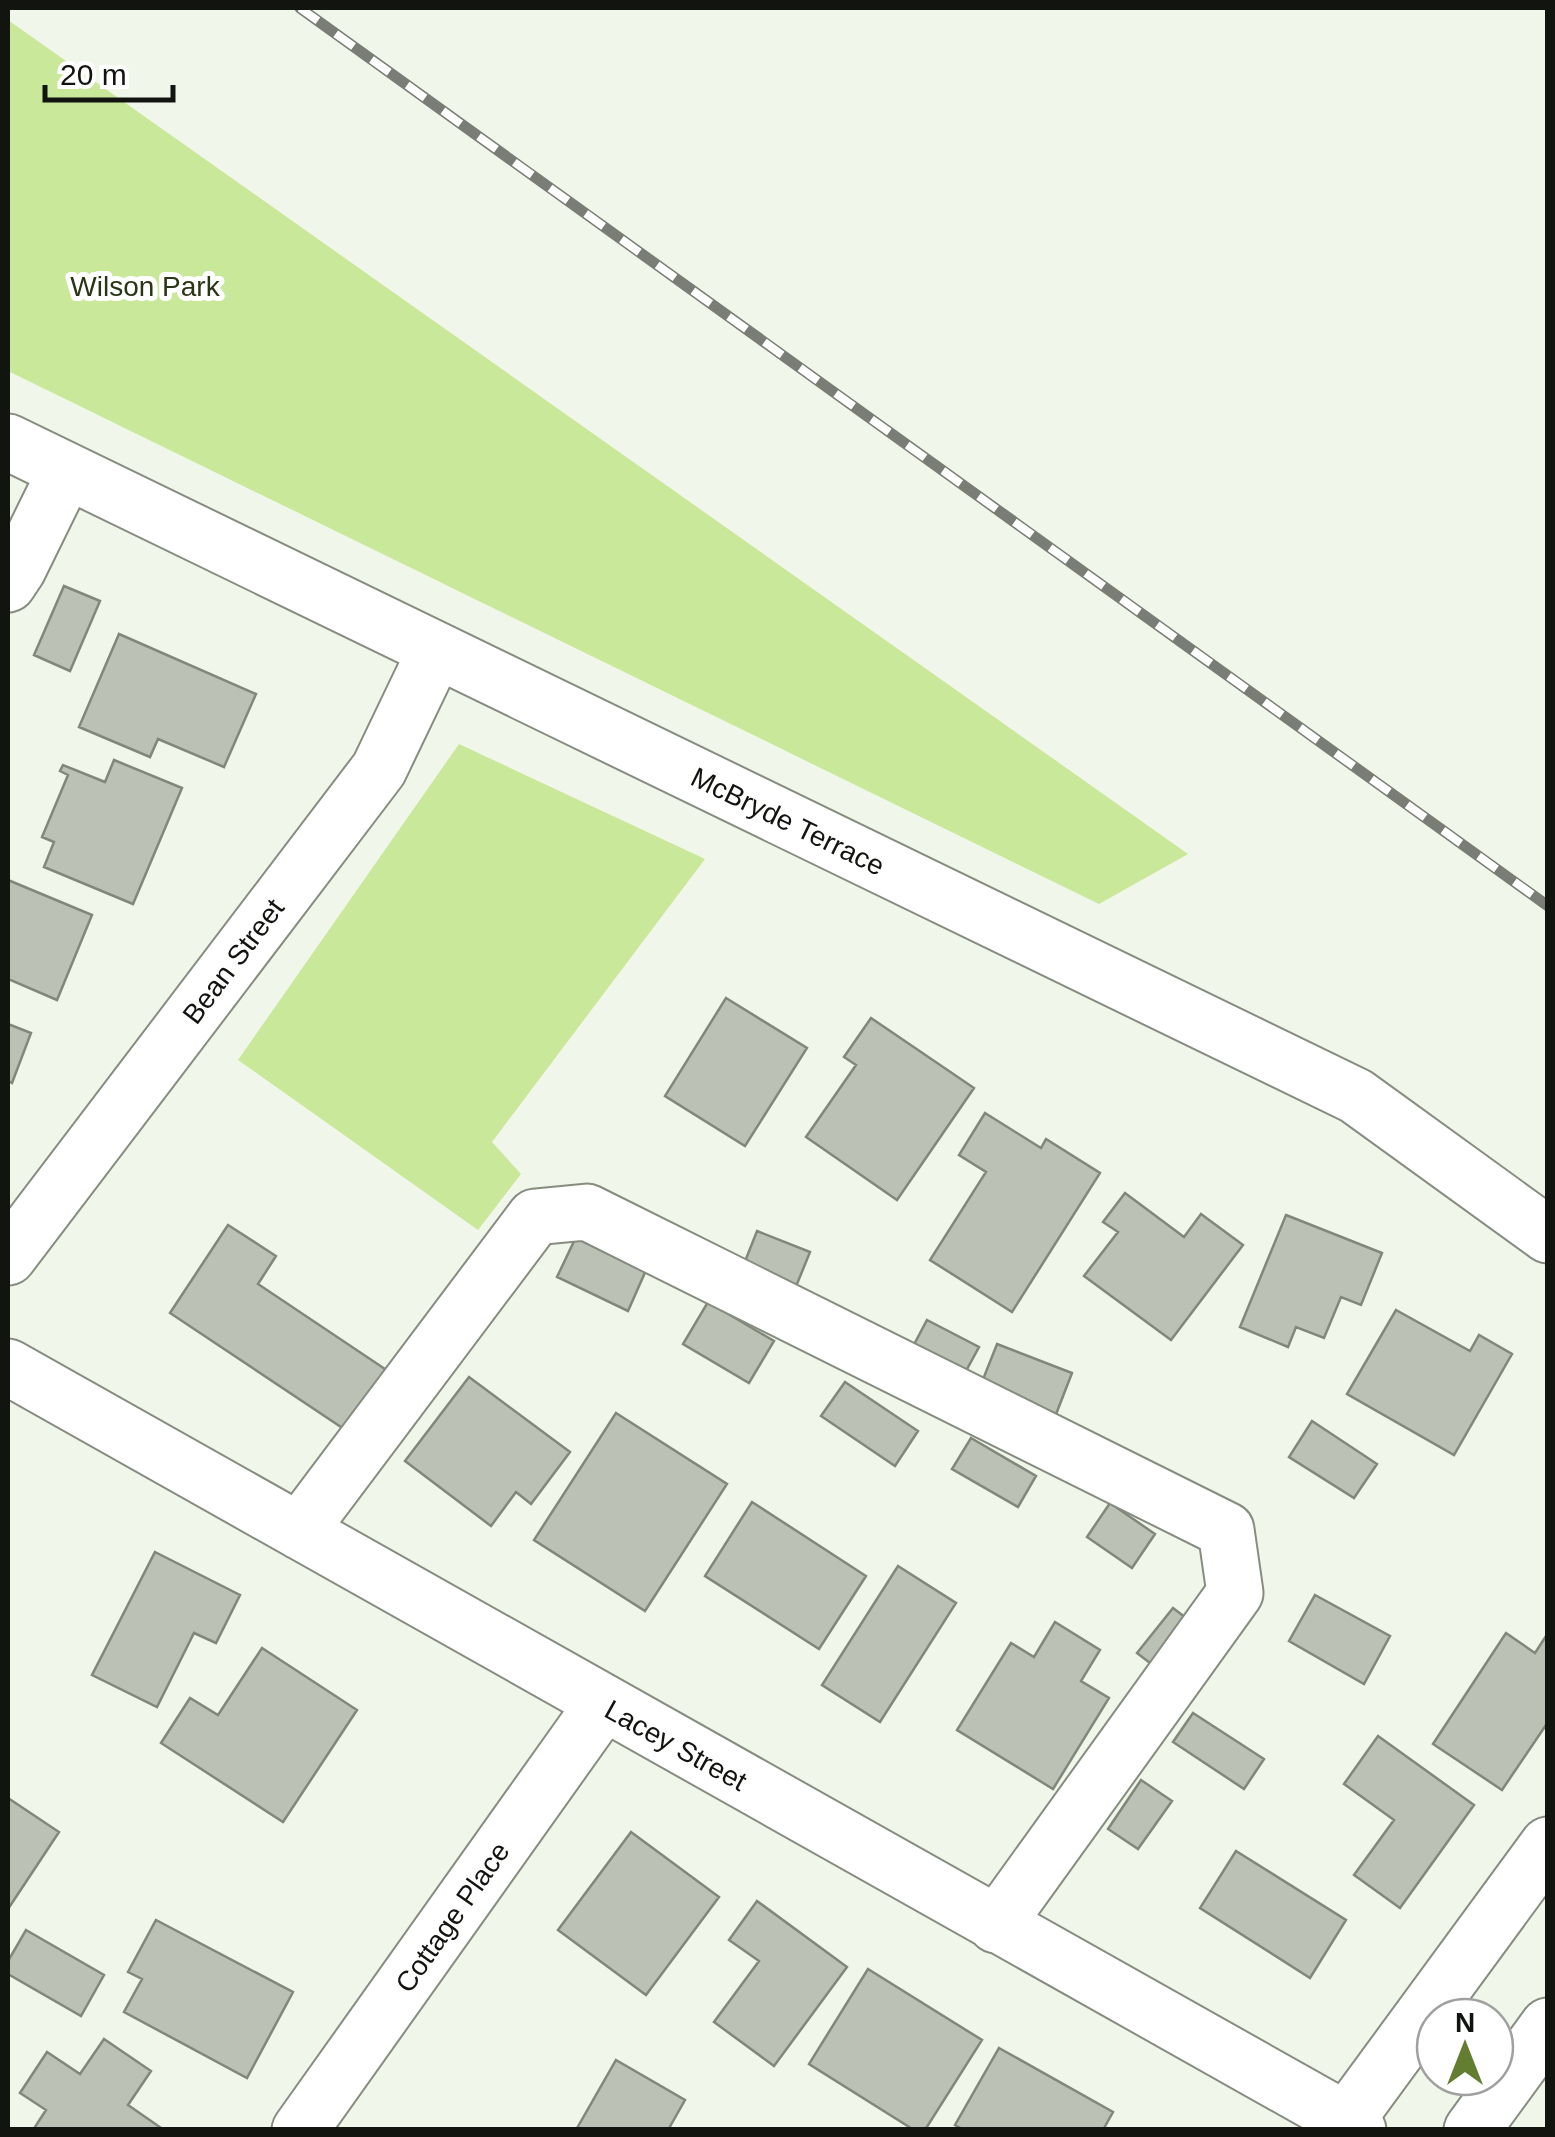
<svg xmlns="http://www.w3.org/2000/svg" width="1555" height="2137" font-family="Helvetica,sans-serif">
	<style>
		.green { fill: #c9e899 }
		.building { fill: #bcc1b6; stroke: #82877c; stroke-width: 2.5 }
		.lines { fill: none; stroke-linecap: round; stroke-linejoin: round }
		.minor-casing { stroke: #878c81; stroke-width: 59 }
		.major-casing { stroke: #878c81; stroke-width: 59 }
		.minor { stroke: #fff; stroke-width: 55 }
		.major { stroke: #fff; stroke-width: 55 }
		.rail-casing { stroke: #797d75; stroke-width: 11 }
		.rail { stroke: #fff; stroke-width: 8; stroke-dasharray: 22; stroke-linecap: butt }
		.labels { text-anchor: middle; stroke-width: 10; stroke-linejoin: round; paint-order: stroke }
		.park-label { font-size: 28px; fill: #293514; stroke: #fff }
		.street-label { font-size: 28px; fill: #121410; stroke: #fff }
	</style>
	<rect width="100%" height="100%" fill="#f1f6ea"/>
	<!-- green -->
	<path class="green" d="M 8,20 L 1188,854 L 1099,904 L 8,371 Z
		M 459,744 L 705,859 L 492,1142 L 521,1174 L 478,1230 L 238,1060 Z"/>
	<!-- building -->
	<path class="building" d="M 64,586 L 100,601 L 70,671 L 34,655 Z
		M 119,634 L 256,694 L 224,767 L 158,739 L 150,757 L 79,727 Z
		M 114,760 L 182,788 L 133,904 L 44,867 L 54,842 L 42,837 L 68,775 L 60,771 L 63,765 L 105,782 Z
		M 8,880 L 92,915 L 57,1000 L 8,979 Z
		M 726,998 L 807,1048 L 745,1146 L 665,1096 Z
		M 871,1018 L 974,1088 L 897,1200 L 806,1137 L 856,1065 L 844,1057 Z
		M 8,1024 L 31,1033 L 12,1083 L 8,1081 Z
		M 985,1113 L 1041,1148 L 1046,1139 L 1100,1173 L 1012,1312 L 930,1260 L 986,1172 L 959,1155 Z
		M 1125,1193 L 1184,1237 L 1201,1214 L 1243,1245 L 1171,1340 L 1084,1276 L 1118,1232 L 1103,1222 Z
		M 1286,1215 L 1382,1253 L 1361,1305 L 1341,1297 L 1324,1338 L 1296,1327 L 1288,1347 L 1240,1327 Z
		M 228,1225 L 276,1256 L 258,1284 L 391,1373 L 350,1433 L 170,1313 Z
		M 757,1231 L 810,1252 L 795,1289 L 742,1269 Z
		M 577,1235 L 647,1268 L 628,1311 L 557,1277 Z
		M 708,1302 L 774,1341 L 749,1383 L 683,1344 Z
		M 1396,1310 L 1470,1351 L 1479,1335 L 1512,1354 L 1454,1455 L 1347,1394 Z
		M 927,1320 L 979,1347 L 960,1382 L 909,1354 Z
		M 997,1344 L 1072,1373 L 1053,1422 L 978,1392 Z
		M 469,1377 L 570,1452 L 531,1504 L 516,1492 L 491,1526 L 405,1461 Z
		M 845,1382 L 918,1431 L 895,1466 L 821,1416 Z
		M 616,1413 L 727,1484 L 645,1611 L 534,1540 Z
		M 1312,1421 L 1377,1464 L 1354,1498 L 1289,1457 Z
		M 971,1438 L 1036,1476 L 1018,1507 L 952,1469 Z
		M 752,1502 L 866,1576 L 819,1649 L 705,1576 Z
		M 1110,1503 L 1155,1534 L 1132,1568 L 1087,1537 Z
		M 155,1552 L 240,1595 L 216,1643 L 194,1633 L 157,1707 L 92,1675 Z
		M 898,1566 L 956,1603 L 880,1722 L 822,1685 Z
		M 1315,1595 L 1390,1636 L 1364,1684 L 1289,1641 Z
		M 1173,1608 L 1203,1631 L 1167,1676 L 1137,1653 Z
		M 1055,1622 L 1100,1650 L 1081,1681 L 1109,1698 L 1053,1789 L 957,1730 L 1011,1643 L 1034,1657 Z
		M 1506,1633 L 1535,1653 L 1548,1633 L 1548,1722 L 1502,1790 L 1433,1744 Z
		M 262,1648 L 357,1710 L 283,1822 L 161,1743 L 190,1698 L 218,1715 Z
		M 1193,1713 L 1264,1759 L 1244,1789 L 1173,1742 Z
		M 1378,1736 L 1474,1805 L 1400,1908 L 1354,1875 L 1394,1820 L 1344,1784 Z
		M 1141,1780 L 1172,1801 L 1138,1849 L 1108,1829 Z
		M 8,1798 L 59,1832 L 8,1909 Z
		M 631,1832 L 719,1897 L 646,1995 L 558,1930 Z
		M 1236,1851 L 1346,1920 L 1310,1978 L 1200,1908 Z
		M 757,1901 L 847,1967 L 774,2066 L 714,2022 L 759,1961 L 729,1940 Z
		M 156,1920 L 293,1992 L 247,2078 L 124,2012 L 142,1979 L 128,1972 Z
		M 26,1930 L 104,1975 L 81,2016 L 8,1974 L 8,1961 Z
		M 868,1969 L 982,2040 L 925,2130 L 914,2130 L 809,2064 Z
		M 104,2039 L 151,2071 L 128,2105 L 164,2130 L 33,2130 L 46,2110 L 20,2093 L 47,2052 L 80,2074 Z
		M 999,2048 L 1113,2112 L 1103,2130 L 964,2130 L 955,2125 Z
		M 616,2060 L 685,2100 L 668,2130 L 576,2130 Z"/>
	<g class="lines">
		<!-- minor casing -->
		<g class="minor-casing">
			<path id="minor" d="M 8,584 L 18,569 L 66,471
				M 8,1257 L 379,769 L 436,650
				M 8,1367 L 1346,2120 L 1358,2130
				M 299,1531 L 535,1217 L 587,1212 L 1226,1530 L 1235,1593 L 996,1925
				M 300,2130 L 603,1704
				M 1339,2130 L 1548,1845
				M 1472,2130 L 1548,2026"/>
		</g>
		<!-- major casing -->
		<g class="major-casing">
			<path id="major" d="M 8,442 L 1356,1096 L 1548,1235"/>
		</g>
		<!-- minor -->
		<use href="#minor" class="minor"/>
		<!-- major -->
		<use href="#major" class="major"/>
		<!-- rail casing -->
		<g class="rail-casing">
			<path id="rail" d="M 300,8 L 1548,906"/>
		</g>
		<!-- rail -->
		<use href="#rail" class="rail"/>
	</g>
	<g class="labels">
		<!-- park labels -->
		<g class="park-label">
			<text x="145" y="296">Wilson Park</text>
		</g>
		<!-- street labels -->
		<g class="street-label">
			<text transform="translate(788 821) rotate(26)" y="10">McBryde Terrace</text>
			<text transform="translate(233 961) rotate(-53)" y="10">Bean Street</text>
			<text transform="translate(676 1745) rotate(29)" y="10">Lacey Street</text>
			<text transform="translate(452 1917) rotate(-55)" y="10">Cottage Place</text>
		</g>
	</g>
	<!-- border -->
	<rect width="1555" height="2137" fill="none" stroke="#121410" stroke-width="20"/>
	<!-- north arrow -->
	<g transform="translate(1465 2047)"><circle r="48" fill="#ffffff" stroke="#a0a19f" stroke-width="2.5"/>
	<path d="M0-8L18 38L0 25L-18 38Z" fill="#637d31"/>
	<text y="-15" font-size="28" font-weight="bold" text-anchor="middle" fill="#121410">N</text>
	</g>
	<!-- scale -->
	<path d="M45 85v15h128v-15" fill="none" stroke="#121410" stroke-width="5"/>
	<text x="60" y="85" font-size="30" fill="#121410" stroke="#ffffff" stroke-width="8" paint-order="stroke">20 m</text>
</svg>
